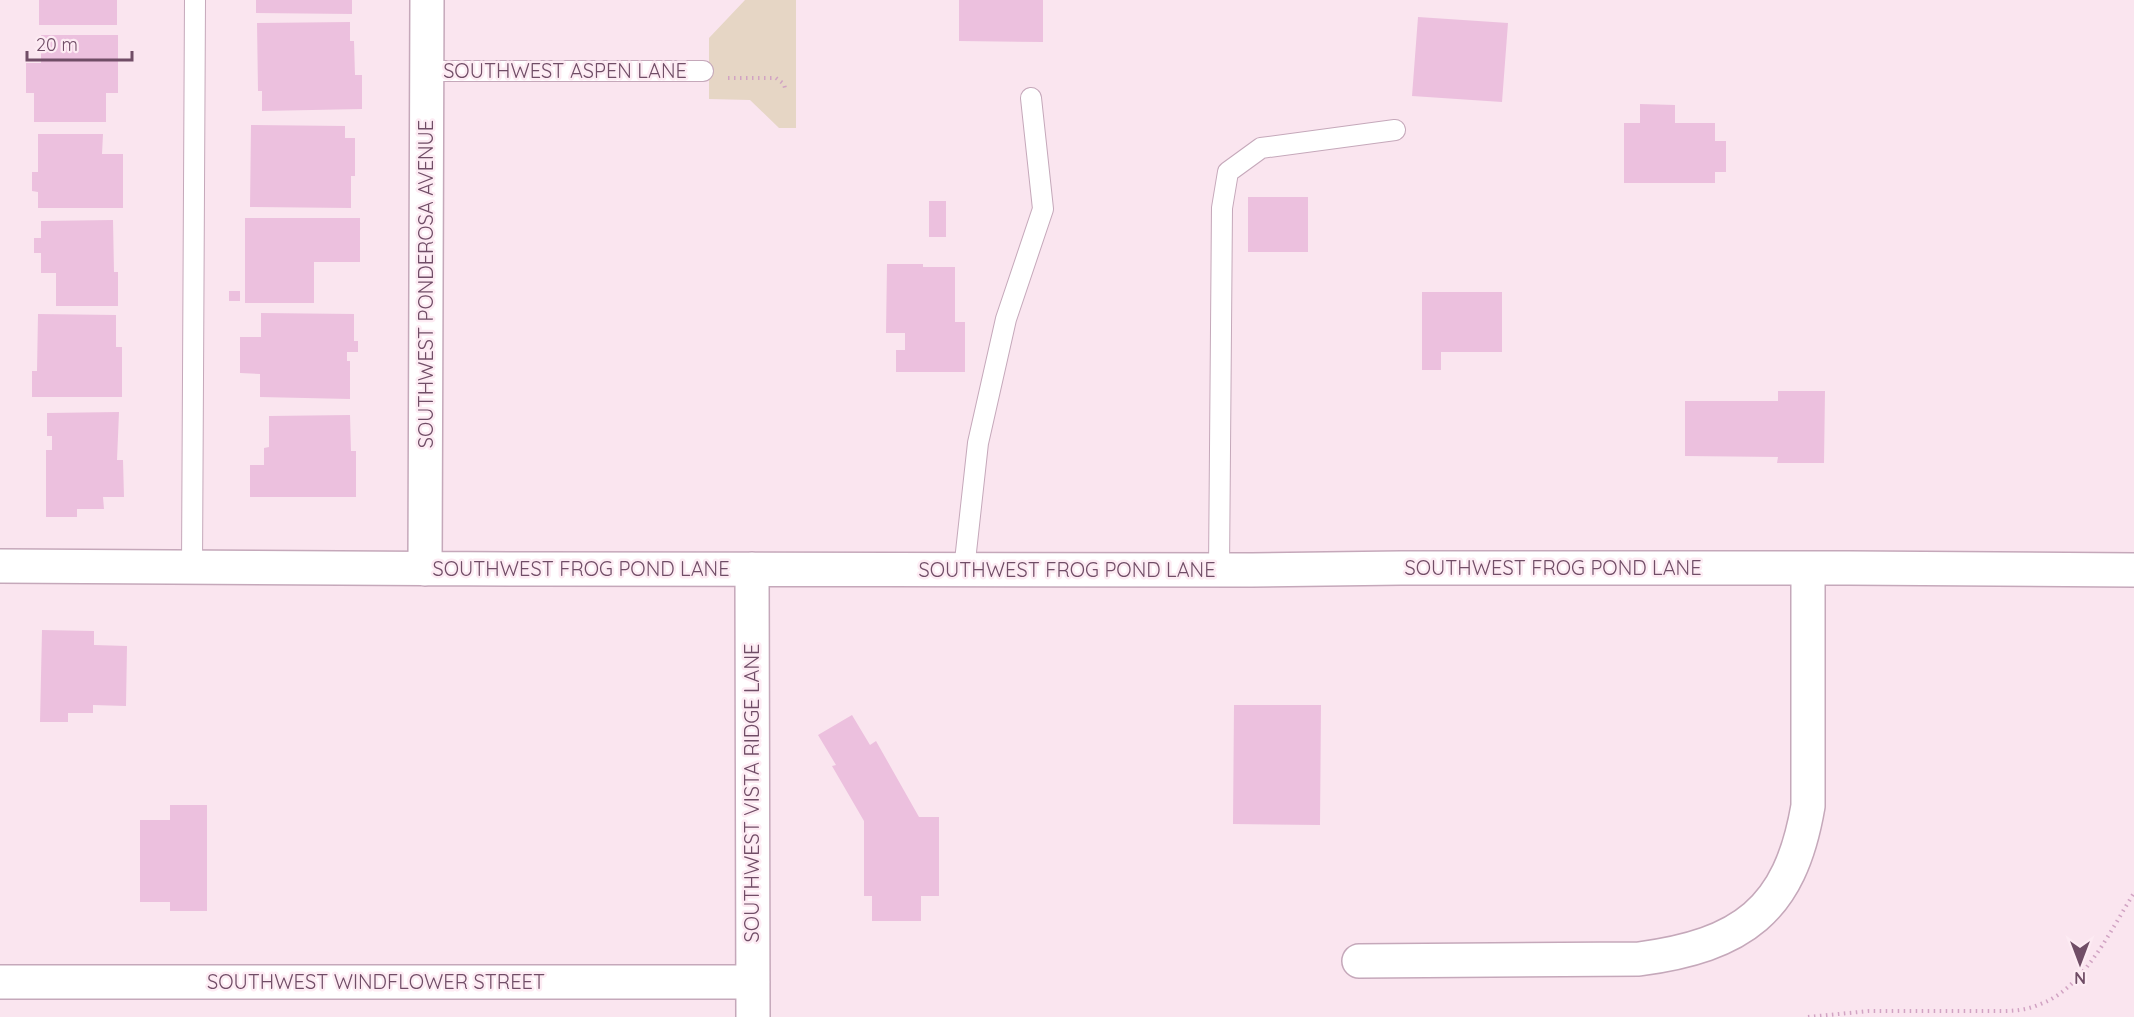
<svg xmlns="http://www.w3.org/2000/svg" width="2134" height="1017" font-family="Quicksand,sans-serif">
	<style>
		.green { fill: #e6d6c5 }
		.building { fill: #ecc0de }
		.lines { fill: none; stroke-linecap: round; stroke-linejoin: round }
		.lane-casing { stroke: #c5a8ba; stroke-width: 22 }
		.street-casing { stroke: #c5a8ba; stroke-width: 36 }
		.path { stroke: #d1a3c3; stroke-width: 4; stroke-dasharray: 1.5 4.5; stroke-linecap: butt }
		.lane { stroke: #fff; stroke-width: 20 }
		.street { stroke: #fff; stroke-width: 33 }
		.labels { text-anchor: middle; stroke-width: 5; stroke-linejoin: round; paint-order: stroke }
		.street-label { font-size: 20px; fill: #704d66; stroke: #fdebf3 }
	</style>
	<rect width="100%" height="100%" fill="#fae5ef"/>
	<!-- green -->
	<path class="green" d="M 745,0 L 796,0 L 796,128 L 779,128 L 750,100 L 709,99 L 709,38 Z"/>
	<!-- building -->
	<path class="building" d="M 39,0 L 117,0 L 117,25 L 39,25 Z
		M 256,0 L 352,0 L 352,14 L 256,13 Z
		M 959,0 L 1043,0 L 1043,42 L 959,41 Z
		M 1418,17 L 1508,23 L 1502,102 L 1412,96 Z
		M 350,22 L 350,41 L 354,41 L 355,75 L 362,75 L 362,109 L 262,111 L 262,91 L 258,91 L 257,23 Z
		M 41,35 L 118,35 L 118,93 L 106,93 L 106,122 L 34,122 L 34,93 L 26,93 L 26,63 L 41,63 Z
		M 1640,104 L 1675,105 L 1675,123 L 1715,123 L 1715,141 L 1726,141 L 1726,172 L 1715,172 L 1715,183 L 1624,183 L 1624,123 L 1640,123 Z
		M 251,125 L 345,126 L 345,138 L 355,138 L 355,176 L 351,176 L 351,208 L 250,207 Z
		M 38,134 L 103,134 L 102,154 L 123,154 L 123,208 L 38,208 L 38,192 L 32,191 L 32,172 L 38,172 Z
		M 1248,197 L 1308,197 L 1308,252 L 1248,252 Z
		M 929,201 L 946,201 L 946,237 L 929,237 Z
		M 245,218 L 360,218 L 360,262 L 314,262 L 314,303 L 245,303 Z
		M 113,220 L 114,272 L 118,272 L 118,306 L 56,306 L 56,273 L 41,273 L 41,253 L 34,253 L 34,238 L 41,238 L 41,221 Z
		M 887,264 L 923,264 L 923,267 L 955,267 L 955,322 L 965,322 L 965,372 L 896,372 L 896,350 L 905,350 L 905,333 L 886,333 Z
		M 229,291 L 240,291 L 240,301 L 229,301 Z
		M 1422,292 L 1502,292 L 1502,352 L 1441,352 L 1441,370 L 1422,370 Z
		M 261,313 L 354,314 L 354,341 L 358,341 L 358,352 L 347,352 L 347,361 L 350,361 L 350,399 L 260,397 L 260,374 L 240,373 L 240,337 L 261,337 Z
		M 38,314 L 116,315 L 116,347 L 122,347 L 122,397 L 32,397 L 32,371 L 37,371 Z
		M 1778,391 L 1825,391 L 1824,463 L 1777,463 L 1778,457 L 1685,456 L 1685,401 L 1778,401 Z
		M 119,412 L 117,460 L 123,460 L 124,497 L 103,497 L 104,509 L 77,509 L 77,517 L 46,517 L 46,450 L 52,450 L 52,436 L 47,436 L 47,413 Z
		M 350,415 L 351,451 L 356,451 L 356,497 L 250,497 L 250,465 L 264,465 L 264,448 L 269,447 L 269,416 Z
		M 42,630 L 94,631 L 94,645 L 127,646 L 126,706 L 93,705 L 93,713 L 68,713 L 68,722 L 40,722 Z
		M 1234,705 L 1321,705 L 1320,825 L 1233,824 Z
		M 852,715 L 870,745 L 876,741 L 919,817 L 939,817 L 939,896 L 921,896 L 921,921 L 872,921 L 872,896 L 864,896 L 864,821 L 832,766 L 836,765 L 818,735 Z
		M 170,805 L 207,805 L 207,911 L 170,911 L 170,902 L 140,902 L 140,820 L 170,820 Z"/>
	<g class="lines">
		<!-- lane casing -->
		<g class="lane-casing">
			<path id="lane" d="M 427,71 L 703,71
				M 192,567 L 195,0
				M 964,570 L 978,443 L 1006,319 L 1043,209 L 1031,98
				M 1219,570 L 1222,208 L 1228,172 L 1261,148 L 1395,130"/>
		</g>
		<!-- street casing -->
		<g class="street-casing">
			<path id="street" d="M 0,566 L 529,569 L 1252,570 L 1401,568 L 1849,568 L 2134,570
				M 425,569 L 427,0
				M 752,569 L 753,1017
				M 1359,961 L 1639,959 C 1742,945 1790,911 1808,806 L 1808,568
				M 0,982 L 753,982"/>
		</g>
		<!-- path -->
		<path class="path" d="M 728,78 L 776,78 L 784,84 L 785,88
			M 1808,1017 L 1869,1011 L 2001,1011 C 2014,1011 2026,1010 2038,1005 C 2083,990 2110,931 2134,893"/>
		<!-- lane -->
		<use href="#lane" class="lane"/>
		<!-- street -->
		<use href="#street" class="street"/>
	</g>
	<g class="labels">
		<!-- street labels -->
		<g class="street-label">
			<text x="565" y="78">SOUTHWEST ASPEN LANE</text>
			<text transform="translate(426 284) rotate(-90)" y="7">SOUTHWEST PONDEROSA AVENUE</text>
			<text x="1553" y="575">SOUTHWEST FROG POND LANE</text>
			<text x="581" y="576">SOUTHWEST FROG POND LANE</text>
			<text x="1067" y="577">SOUTHWEST FROG POND LANE</text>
			<text transform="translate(752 793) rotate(-90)" y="7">SOUTHWEST VISTA RIDGE LANE</text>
			<text x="376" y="989">SOUTHWEST WINDFLOWER STREET</text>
		</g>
	</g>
	<!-- north arrow -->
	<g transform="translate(2080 963) rotate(180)" stroke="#fdebf3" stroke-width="4.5" paint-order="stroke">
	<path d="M0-4.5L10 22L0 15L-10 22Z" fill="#704d66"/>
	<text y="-9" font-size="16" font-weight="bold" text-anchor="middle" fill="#704d66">N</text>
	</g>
	<!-- scale -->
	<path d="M27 51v9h105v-9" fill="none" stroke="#704d66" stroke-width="3"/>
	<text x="36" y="51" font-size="18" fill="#704d66" stroke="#fdebf3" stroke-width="4.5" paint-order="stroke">20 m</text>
</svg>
